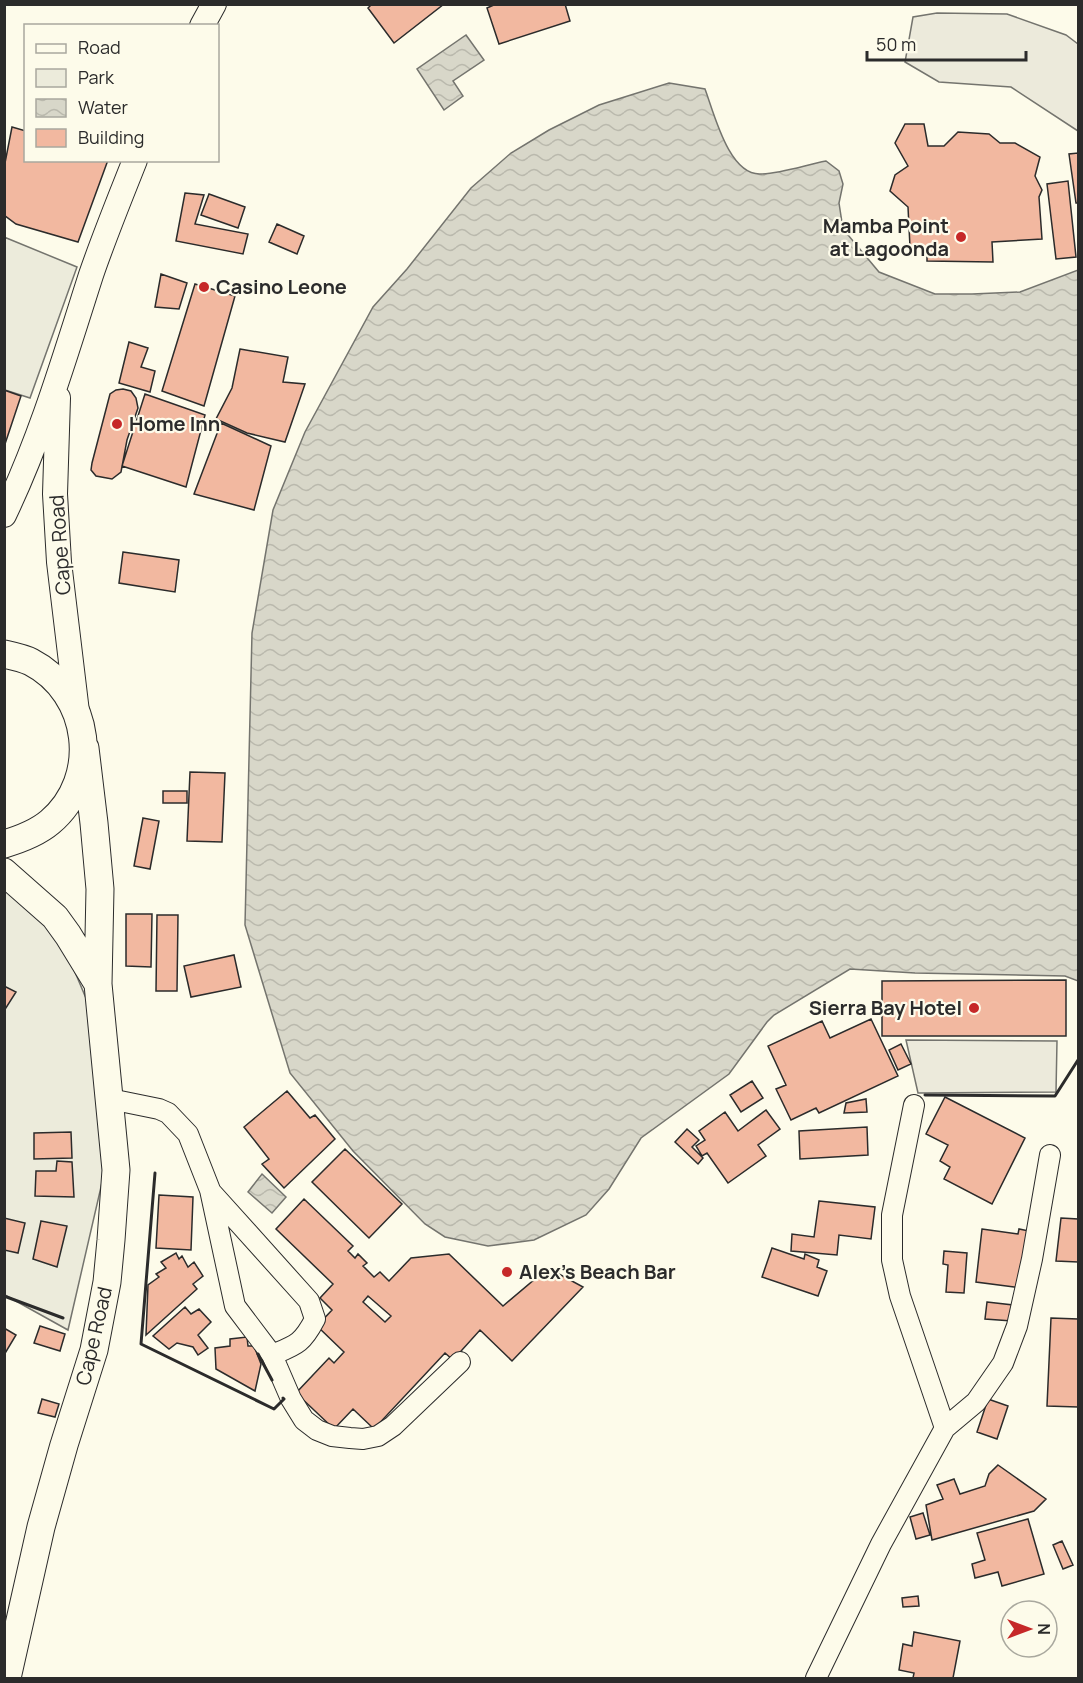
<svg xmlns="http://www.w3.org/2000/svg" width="1083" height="1683" font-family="Manrope,sans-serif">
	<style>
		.green { fill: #ecebdb; stroke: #74746e; stroke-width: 1.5 }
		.parking { fill: #eceadb; stroke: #74746e; stroke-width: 1.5 }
		.water { fill: url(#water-waves); stroke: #74746e; stroke-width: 1.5 }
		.building { fill: #f2b8a0; stroke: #2b2b2b; stroke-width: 1.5; fill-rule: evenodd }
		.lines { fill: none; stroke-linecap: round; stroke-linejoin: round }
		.minor-casing { stroke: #2b2b2b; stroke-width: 22 }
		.tertiary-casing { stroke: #2b2b2b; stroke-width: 26 }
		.secondary-casing { stroke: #2b2b2b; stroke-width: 29 }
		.minor { stroke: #fdfbea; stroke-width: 20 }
		.tertiary { stroke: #fdfbea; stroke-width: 24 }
		.secondary { stroke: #fdfbea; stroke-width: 27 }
		.wall { stroke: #2b2b2b; stroke-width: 3 }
		.poi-dot { fill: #c62828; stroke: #fdfbea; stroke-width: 2 }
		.labels { text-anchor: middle; stroke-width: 4.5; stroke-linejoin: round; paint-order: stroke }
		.poi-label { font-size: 20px; font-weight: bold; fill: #2b2b2b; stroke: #fdfbea; text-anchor: start }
		.street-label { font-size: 20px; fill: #2b2b2b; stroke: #fdfbea }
	</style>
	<defs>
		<pattern id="water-waves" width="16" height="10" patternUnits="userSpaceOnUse" patternTransform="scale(1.5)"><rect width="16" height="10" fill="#d8d7c9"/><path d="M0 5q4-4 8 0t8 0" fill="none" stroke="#bab9ad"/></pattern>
	</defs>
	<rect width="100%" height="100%" fill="#fdfbea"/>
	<!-- green -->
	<path class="green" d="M 4,237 L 77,267 L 30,398 L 5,390 Z
		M 4,882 L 56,927 L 96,1022 L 107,1161 L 68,1330 L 5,1295 Z"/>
	<!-- parking -->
	<path class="parking" d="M 937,13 L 1007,14 L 1066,35 L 1078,44 L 1078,131 L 1011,87 L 939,82 L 905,62 L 913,17 Z
		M 906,1040 L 1057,1041 L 1056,1092 L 918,1093 Z"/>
	<!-- water -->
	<path class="water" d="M 466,35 L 484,60 L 453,81 L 463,96 L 444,110 L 417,69 Z
		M 669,83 L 705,89 C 714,113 729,176 761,174 C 783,173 805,165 826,161 L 839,171 L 843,184 L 839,203 L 843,229 L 879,272 L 935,294 L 972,294 L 1020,292 L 1078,270 L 1078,981 L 1065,976 L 915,973 L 850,969 L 774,1015 L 767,1022 L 729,1074 L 641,1138 L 609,1189 L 586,1215 L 534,1240 L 488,1246 L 445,1237 L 425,1224 L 353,1151 L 290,1073 L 245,925 L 252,633 L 273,510 L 305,432 L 373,307 L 407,269 L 471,188 L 511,153 L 549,130 L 599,105 Z
		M 262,1174 L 286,1197 L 272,1213 L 248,1192 Z"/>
	<!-- building -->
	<path class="building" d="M 372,4 L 444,4 L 394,43 L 368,8 Z
		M 496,4 L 565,4 L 570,21 L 499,44 L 487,8 Z
		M 905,124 L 924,124 L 928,146 L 944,146 L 958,132 L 989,134 L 1000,143 L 1015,143 L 1040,157 L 1035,176 L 1042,190 L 1039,197 L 1042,239 L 992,242 L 993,262 L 927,261 L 927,247 L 910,247 L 908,207 L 890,191 L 895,175 L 908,166 L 895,143 Z
		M 12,127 L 26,131 L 26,160 L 108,160 L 78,242 L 16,224 L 4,215 L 4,168 Z
		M 1078,153 L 1078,203 L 1076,203 L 1069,154 Z
		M 1068,181 L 1076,257 L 1056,259 L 1047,184 Z
		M 185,193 L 204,195 L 195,224 L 248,234 L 243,254 L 176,241 Z
		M 209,194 L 245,207 L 238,228 L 201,215 Z
		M 277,224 L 304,236 L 297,254 L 269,242 Z
		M 161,274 L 187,283 L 179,309 L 155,307 Z
		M 195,284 L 235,296 L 204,406 L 162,391 Z
		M 129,342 L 148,348 L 141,367 L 155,371 L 150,392 L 119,383 Z
		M 240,349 L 288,357 L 283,382 L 305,384 L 285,442 L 247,433 L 216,419 L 232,388 Z
		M 123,389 L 131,391 L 136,398 L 138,408 L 127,440 L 121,472 L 112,479 L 96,476 L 91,470 L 92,463 L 110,394 L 116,390 Z
		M 4,390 L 21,396 L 4,447 Z
		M 145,394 L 205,415 L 186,487 L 122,466 Z
		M 221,423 L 271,446 L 254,510 L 194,494 Z
		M 123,552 L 179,560 L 175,592 L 119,583 Z
		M 190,772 L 225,773 L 222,842 L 187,841 Z
		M 163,791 L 187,791 L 187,803 L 163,803 Z
		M 143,818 L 159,821 L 150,869 L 134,866 Z
		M 126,914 L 152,914 L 151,967 L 126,966 Z
		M 157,915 L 178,915 L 177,991 L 156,991 Z
		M 234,955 L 241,987 L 191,997 L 184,966 Z
		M 1066,980 L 1066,1036 L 882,1036 L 882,981 Z
		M 4,986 L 16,992 L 4,1011 Z
		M 871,1019 L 898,1076 L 819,1113 L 816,1108 L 791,1120 L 776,1089 L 786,1085 L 768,1046 L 822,1021 L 830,1038 Z
		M 901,1044 L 911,1064 L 898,1070 L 889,1050 Z
		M 752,1081 L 763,1098 L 741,1112 L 730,1095 Z
		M 287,1091 L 310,1118 L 315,1115 L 335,1139 L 284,1188 L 262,1164 L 269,1159 L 244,1127 Z
		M 945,1097 L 1025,1138 L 992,1204 L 944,1179 L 950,1167 L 940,1161 L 948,1145 L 926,1134 Z
		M 866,1099 L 867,1112 L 844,1113 L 846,1103 Z
		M 766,1110 L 780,1129 L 758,1145 L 766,1156 L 728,1183 L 707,1153 L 702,1156 L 696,1146 L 705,1140 L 699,1131 L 725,1112 L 738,1131 Z
		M 867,1127 L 868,1155 L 800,1159 L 799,1131 Z
		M 687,1129 L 699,1140 L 692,1147 L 703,1158 L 698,1164 L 675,1142 Z
		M 71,1132 L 72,1158 L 34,1159 L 34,1133 Z
		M 345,1149 L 402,1204 L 369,1238 L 312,1182 Z
		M 57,1161 L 72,1162 L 74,1197 L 35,1196 L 36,1171 L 56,1171 Z
		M 159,1195 L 193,1197 L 191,1250 L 156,1248 Z
		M 304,1199 L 353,1246 L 348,1251 L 355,1258 L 358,1254 L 367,1263 L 363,1266 L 374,1277 L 380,1272 L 389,1281 L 411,1258 L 449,1254 L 503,1306 L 548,1268 L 583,1287 L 512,1361 L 480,1330 L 453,1360 L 445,1353 L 374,1429 L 353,1409 L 334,1429 L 296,1393 L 329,1358 L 334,1363 L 344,1352 L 317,1326 L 332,1310 L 320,1298 L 333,1284 L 276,1229 ZM 368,1296 L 391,1316 L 385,1322 L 363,1302 Z
		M 819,1201 L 875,1207 L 871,1239 L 839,1235 L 837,1255 L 791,1251 L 792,1234 L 814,1237 Z
		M 4,1218 L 25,1223 L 18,1253 L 4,1250 Z
		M 1061,1218 L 1078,1219 L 1078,1262 L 1056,1261 Z
		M 41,1221 L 67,1226 L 57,1267 L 33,1259 Z
		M 982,1229 L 1018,1234 L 1019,1229 L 1029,1231 L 1022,1288 L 976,1282 Z
		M 772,1248 L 804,1259 L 805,1254 L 819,1260 L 817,1267 L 827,1271 L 818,1296 L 762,1277 Z
		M 944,1251 L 967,1253 L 964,1293 L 946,1292 L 948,1265 L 943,1264 Z
		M 176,1253 L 179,1259 L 182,1256 L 188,1267 L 194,1262 L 203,1276 L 193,1284 L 197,1289 L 146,1335 L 148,1285 L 159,1277 L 156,1274 L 166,1268 L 161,1262 Z
		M 987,1302 L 1013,1305 L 1012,1321 L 985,1319 Z
		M 185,1307 L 191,1314 L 199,1309 L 211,1322 L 198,1335 L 208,1348 L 198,1355 L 193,1347 L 177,1343 L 169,1349 L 153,1336 Z
		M 1051,1318 L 1078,1319 L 1078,1407 L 1047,1406 Z
		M 40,1326 L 65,1334 L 60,1351 L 34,1343 Z
		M 4,1328 L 16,1335 L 4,1355 Z
		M 247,1337 L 248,1346 L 254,1346 L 261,1364 L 255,1391 L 216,1369 L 215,1348 L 230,1346 L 230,1339 Z
		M 42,1399 L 59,1404 L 55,1417 L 38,1413 Z
		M 988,1399 L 1008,1406 L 997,1439 L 977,1432 Z
		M 998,1465 L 1046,1499 L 1034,1511 L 932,1540 L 926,1505 L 943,1499 L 937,1485 L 954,1479 L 960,1494 L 985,1486 L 989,1474 Z
		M 923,1513 L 930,1535 L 916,1539 L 910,1517 Z
		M 1028,1519 L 1044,1574 L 1002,1586 L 998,1572 L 975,1578 L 972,1564 L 985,1560 L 977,1533 Z
		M 1062,1541 L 1073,1565 L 1063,1569 L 1053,1545 Z
		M 918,1596 L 919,1606 L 903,1607 L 902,1598 Z
		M 914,1632 L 960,1641 L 953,1678 L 913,1678 L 914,1673 L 899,1670 L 903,1644 L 912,1646 Z"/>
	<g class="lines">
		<!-- minor casing -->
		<g class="minor-casing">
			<path id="minor" d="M 110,1099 L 159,1109 L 168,1113 L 188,1134 L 210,1190 L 235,1306 L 272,1355 L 291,1399 L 304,1420 L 317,1430 L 332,1436 L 350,1438 L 363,1439 L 378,1436 L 393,1426 L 460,1362
				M 211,1192 L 309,1301 L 315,1319 C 302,1344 296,1345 272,1355
				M 945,1428 L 976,1402 L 1003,1363 L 1017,1326 L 1032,1259 L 1050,1155
				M 816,1678 L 881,1544 L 945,1428 L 900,1296 L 892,1260 L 892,1215 L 914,1105"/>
		</g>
		<!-- tertiary casing -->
		<g class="tertiary-casing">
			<path id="tertiary" d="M 202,26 L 214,4
				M 58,398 L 55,494 L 59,562 L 77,712
				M 4,515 C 41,438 65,356 91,275 C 104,237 120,198 135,160"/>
		</g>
		<!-- secondary casing -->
		<g class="secondary-casing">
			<path id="secondary" d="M 4,654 C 13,656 23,658 31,662 C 91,693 102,778 50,822 C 37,833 21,839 4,844
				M 4,872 L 55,917 L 68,935 L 98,984
				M 7,1678 L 41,1527 L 64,1445 L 94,1350 L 107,1282 L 111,1240 L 116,1170 L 98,984 L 100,889 L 94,823 L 85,748"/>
		</g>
		<!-- minor -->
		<use href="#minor" class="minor"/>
		<!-- tertiary -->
		<use href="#tertiary" class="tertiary"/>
		<!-- secondary -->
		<use href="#secondary" class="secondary"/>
		<!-- wall -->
		<path class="wall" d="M 925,1095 L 1055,1096 L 1078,1060
			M 155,1173 L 141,1344 L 274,1409 L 284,1399 L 283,1398
			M 4,1296 L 63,1318
			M 258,1354 L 272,1380"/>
	</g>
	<!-- markers -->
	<g class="poi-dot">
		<circle cx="961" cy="237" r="6"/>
		<circle cx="204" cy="287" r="6"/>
		<circle cx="117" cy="424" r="6"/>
		<circle cx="974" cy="1008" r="6"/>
		<circle cx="507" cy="1272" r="6"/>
	</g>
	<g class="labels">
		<!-- poi labels -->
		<g class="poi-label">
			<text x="949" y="233" text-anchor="end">Mamba Point<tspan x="949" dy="23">at Lagoonda</tspan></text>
			<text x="216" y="294">Casino Leone</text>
			<text x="129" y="431">Home Inn</text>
			<text x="962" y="1015" text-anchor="end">Sierra Bay Hotel</text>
			<text x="519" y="1279">Alex’s Beach Bar</text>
		</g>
		<!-- street labels -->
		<g class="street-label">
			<text transform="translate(60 545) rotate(-94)" y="7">Cape Road</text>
			<text transform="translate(94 1336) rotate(-77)" y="7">Cape Road</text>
		</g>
	</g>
	<!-- border -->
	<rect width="1083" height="1683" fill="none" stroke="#2b2b2b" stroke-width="12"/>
	<!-- legend -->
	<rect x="24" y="24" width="195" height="138" fill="#fdfbea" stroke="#a9a89e" stroke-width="1.5"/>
	<rect x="36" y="44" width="30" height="9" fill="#fdfbea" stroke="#a9a89e" stroke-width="1.5"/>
	<text x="78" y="54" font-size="18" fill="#2b2b2b">Road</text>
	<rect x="36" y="69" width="30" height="18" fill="#ecebdb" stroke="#a9a89e" stroke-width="1.5"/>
	<text x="78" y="84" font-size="18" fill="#2b2b2b">Park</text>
	<rect x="36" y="99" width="30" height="18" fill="url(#water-waves)" stroke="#a9a89e" stroke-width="1.5"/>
	<text x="78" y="114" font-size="18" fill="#2b2b2b">Water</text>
	<rect x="36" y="129" width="30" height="18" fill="#f2b8a0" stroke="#a9a89e" stroke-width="1.5"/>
	<text x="78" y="144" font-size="18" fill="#2b2b2b">Building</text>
	<!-- north arrow -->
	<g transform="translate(1029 1629) rotate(90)"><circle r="28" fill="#fdfbea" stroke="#a9a89e" stroke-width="1.5"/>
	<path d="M0-4.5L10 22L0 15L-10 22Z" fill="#c62828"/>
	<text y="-9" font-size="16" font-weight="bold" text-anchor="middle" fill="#2b2b2b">N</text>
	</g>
	<!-- scale -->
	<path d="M867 51v9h159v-9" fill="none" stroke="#2b2b2b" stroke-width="3"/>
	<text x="876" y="51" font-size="18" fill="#2b2b2b" stroke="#fdfbea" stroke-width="4.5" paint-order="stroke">50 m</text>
</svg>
